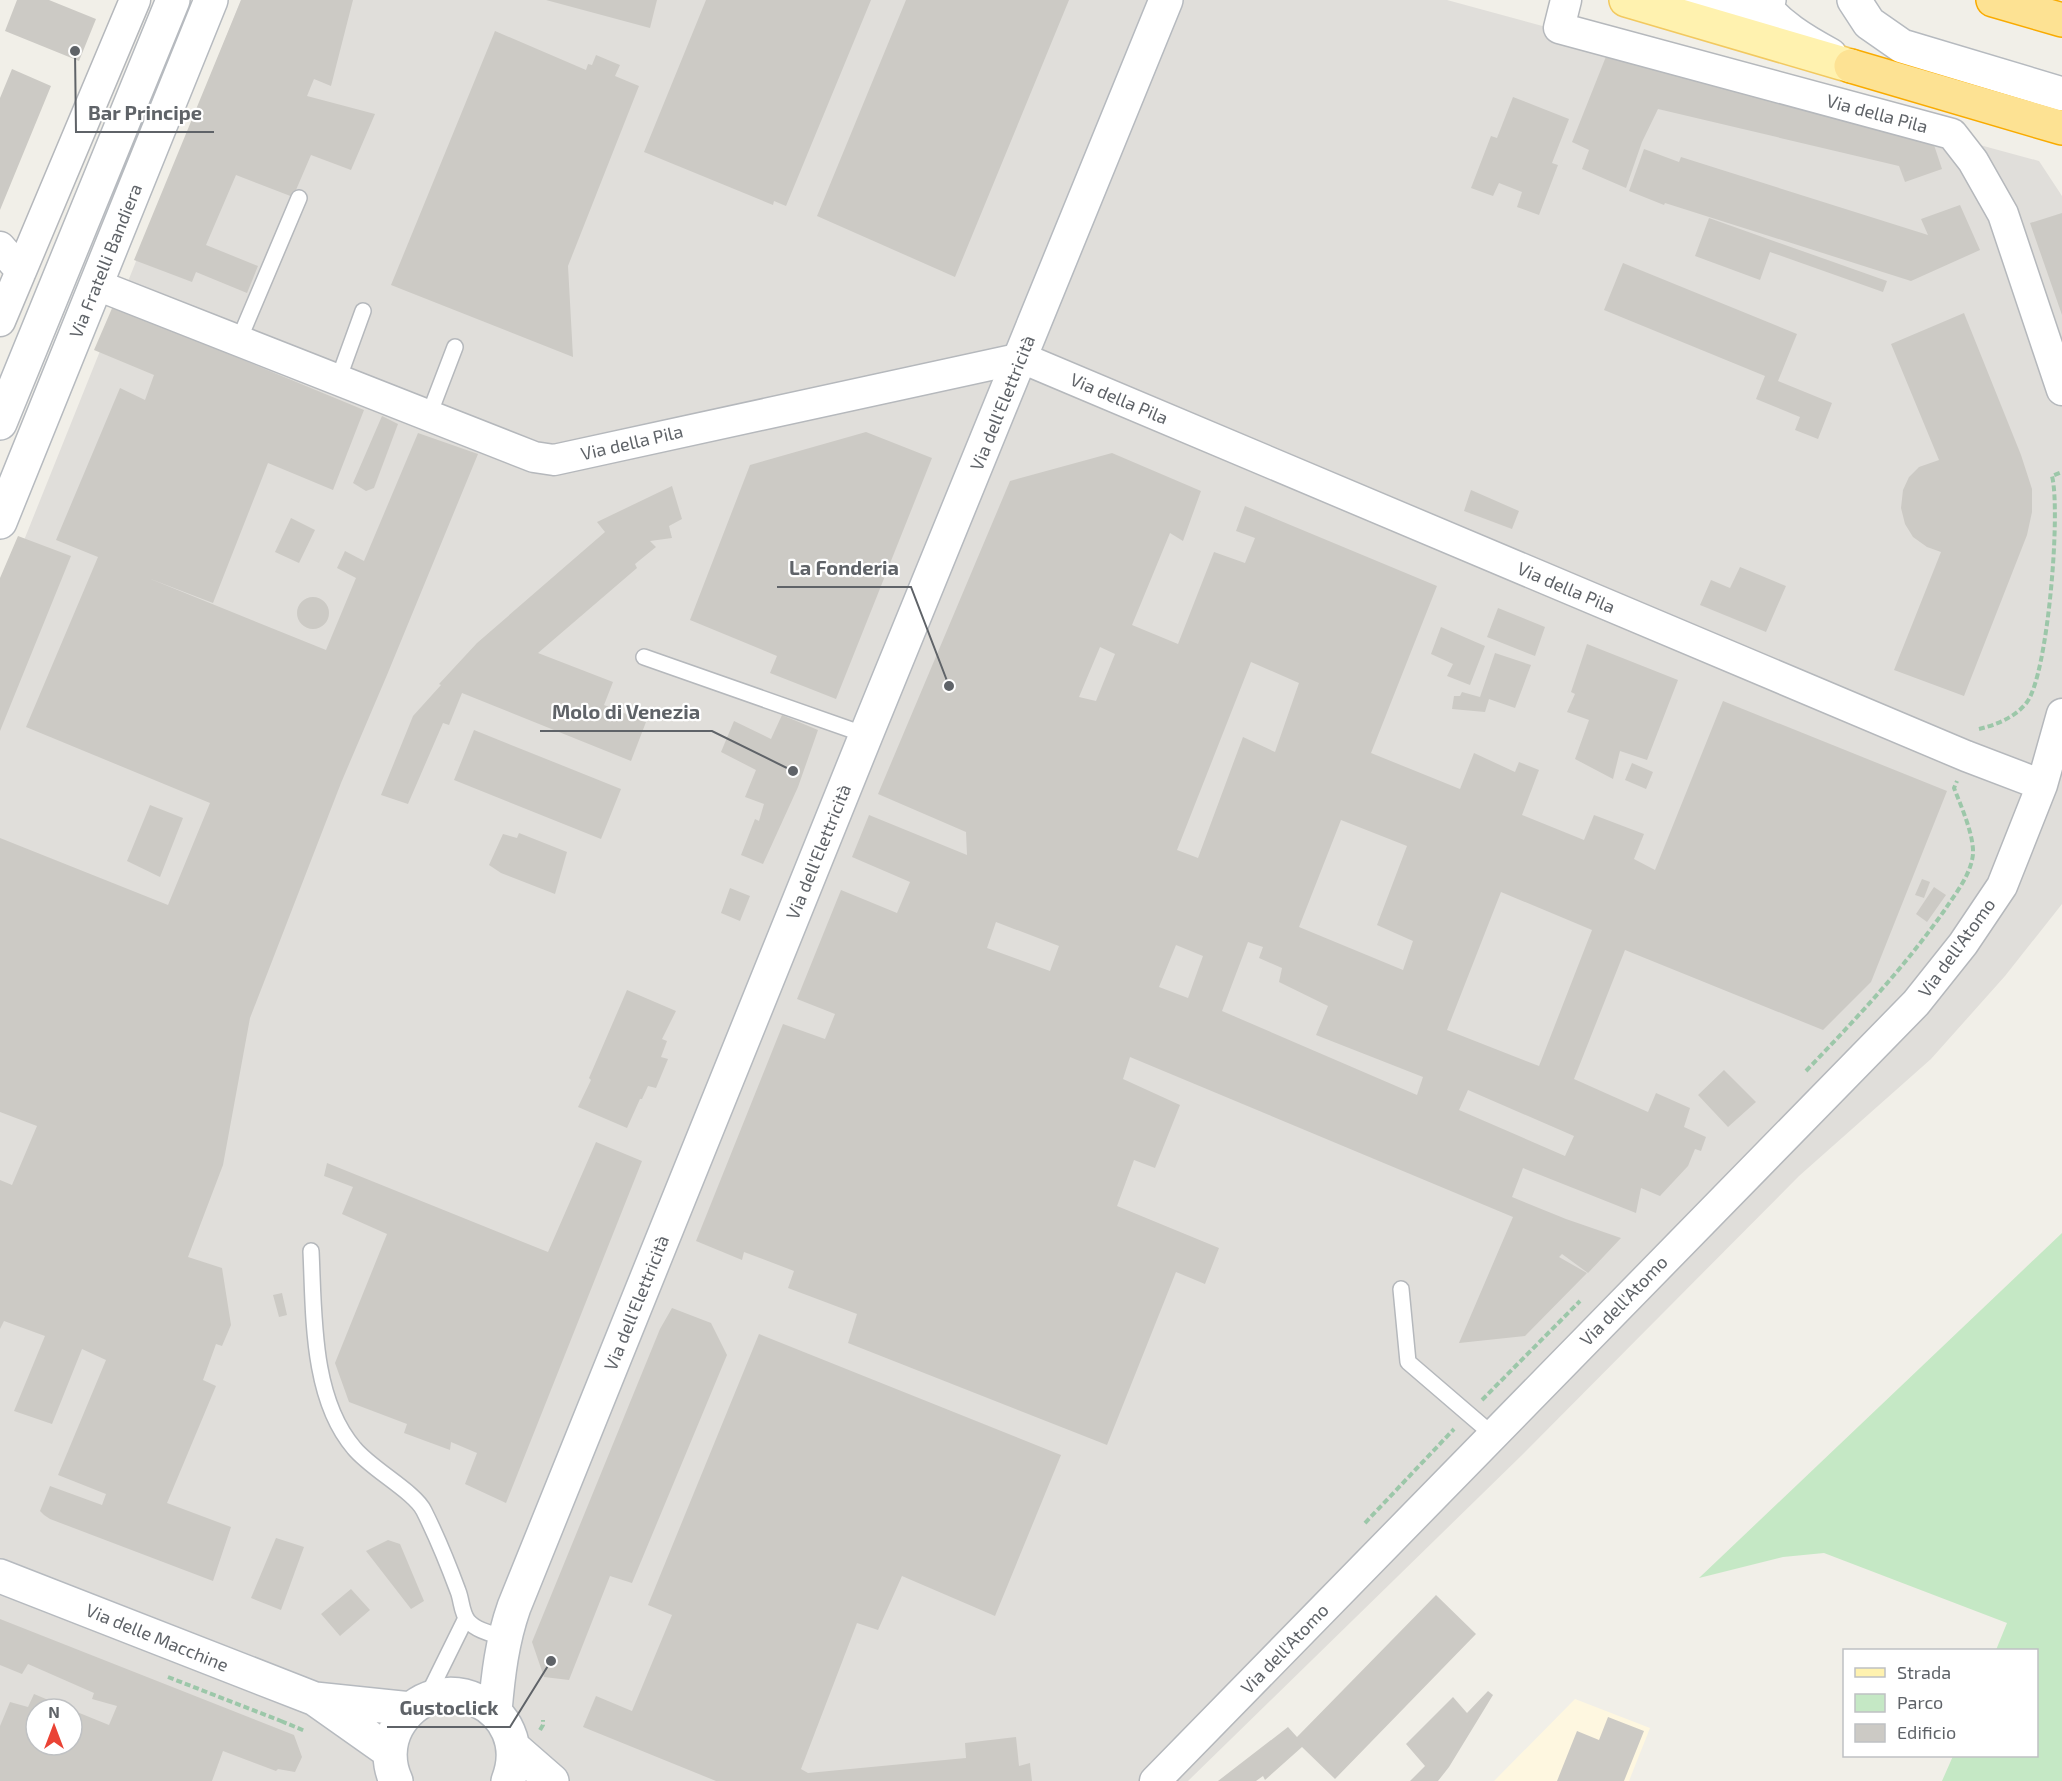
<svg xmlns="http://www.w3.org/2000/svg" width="2062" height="1781" font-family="'Exo 2',sans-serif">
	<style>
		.commercial { fill: #fef7e0 }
		.industrial { fill: #e0deda; fill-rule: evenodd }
		.green { fill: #c5e8c5 }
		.building { fill: #cccac5; fill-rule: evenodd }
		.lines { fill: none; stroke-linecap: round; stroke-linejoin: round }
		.lane-casing { stroke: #b5b8bc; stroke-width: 18 }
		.street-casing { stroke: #b5b8bc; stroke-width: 33 }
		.secondary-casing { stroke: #b6babf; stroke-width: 36 }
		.primary-casing { stroke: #f2c960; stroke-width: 36 }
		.highway-casing { stroke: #f9ab00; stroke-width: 36 }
		.path { stroke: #9cc7a9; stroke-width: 4; stroke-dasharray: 6 3; stroke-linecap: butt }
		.lane { stroke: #fff; stroke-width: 15 }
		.street { stroke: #fff; stroke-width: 30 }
		.secondary { stroke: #fff; stroke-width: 33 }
		.primary { stroke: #fff2af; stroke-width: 33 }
		.highway { stroke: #fde293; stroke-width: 33 }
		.labels { text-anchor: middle; stroke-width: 4.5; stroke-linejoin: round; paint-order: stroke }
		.street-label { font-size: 18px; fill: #5f6368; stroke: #fff }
		.leader { fill: none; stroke: #5f6368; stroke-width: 2 }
		.callout-dot { fill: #5f6368; stroke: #fff; stroke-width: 2 }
		.callout-label { font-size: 20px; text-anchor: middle; font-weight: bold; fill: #5f6368; stroke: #fff; stroke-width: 4.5; stroke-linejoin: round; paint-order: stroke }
	</style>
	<rect width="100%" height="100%" fill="#f1efe8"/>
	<!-- commercial -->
	<path class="commercial" d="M 1575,1699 L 1650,1728 L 1629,1781 L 1494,1781 Z"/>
	<!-- industrial -->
	<path class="industrial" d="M 241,0 L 1447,0 L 2039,161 L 2062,196 L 2062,904 L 2005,976 L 1931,1059 L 1799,1176 L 1521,1456 L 1188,1781 L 0,1781 L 0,600 ZM 36,1709 L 72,1709 L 72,1745 L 36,1745 Z"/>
	<!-- green -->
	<path class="green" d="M 2062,1233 L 2062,1781 L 1942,1781 L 1953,1756 L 2036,1756 L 2036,1650 L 1996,1650 L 2007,1623 L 1824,1553 L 1783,1557 L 1699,1578 Z"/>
	<!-- building -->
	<path class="building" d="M 17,0 L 49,0 L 96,19 L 79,61 L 5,31 Z
		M 241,0 L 353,0 L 331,86 L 314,79 L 307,96 L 375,114 L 351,170 L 311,155 L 293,197 L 236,175 L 206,245 L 258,266 L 247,293 L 196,272 L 192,282 L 134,260 Z
		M 546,0 L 657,0 L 650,28 Z
		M 706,0 L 871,0 L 786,206 L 774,201 L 773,205 L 644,152 Z
		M 906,0 L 1069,0 L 955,277 L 817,216 Z
		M 495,31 L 586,70 L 588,64 L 592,65 L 596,55 L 620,65 L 615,76 L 639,86 L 568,266 L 573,357 L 391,285 Z
		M 1609,49 L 1931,136 L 1942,169 L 1905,182 L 1899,166 L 1658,109 L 1642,142 L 1626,188 L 1582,169 L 1589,150 L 1572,142 Z
		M 12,69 L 51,86 L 0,210 L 0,98 Z
		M 1513,97 L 1569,119 L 1552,163 L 1558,165 L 1539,215 L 1517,207 L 1522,192 L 1499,183 L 1493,196 L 1471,188 L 1491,136 L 1497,138 Z
		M 1644,149 L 1679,162 L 1681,157 L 1928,235 L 1921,219 L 1960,205 L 1980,250 L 1911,281 L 1665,203 L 1664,205 L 1629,191 Z
		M 2062,213 L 2062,315 L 2030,223 Z
		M 1709,218 L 1887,281 L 1883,292 L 1770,252 L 1760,280 L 1695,256 Z
		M 1623,263 L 1797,334 L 1778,381 L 1832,403 L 1818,439 L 1795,430 L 1800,417 L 1756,399 L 1765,376 L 1604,310 Z
		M 113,306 L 364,410 L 333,490 L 268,463 L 213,603 L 148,578 L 326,650 L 356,578 L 337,568 L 345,551 L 364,561 L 418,433 L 478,454 L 387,675 L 341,783 L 250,1018 L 223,1165 L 188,1257 L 222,1268 L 231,1325 L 222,1346 L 216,1344 L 203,1380 L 216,1386 L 167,1503 L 231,1527 L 213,1581 L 50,1519 L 44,1515 L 40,1511 L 50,1486 L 102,1505 L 106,1494 L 58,1475 L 106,1360 L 82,1349 L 52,1424 L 14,1411 L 45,1336 L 4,1321 L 0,1329 L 0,1180 L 12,1185 L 37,1126 L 0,1112 L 0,838 L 168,905 L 210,803 L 26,727 L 98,557 L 56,540 L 120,388 L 145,400 L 154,375 L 94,350 Z
		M 1964,313 L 2021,455 L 2032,489 L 2032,512 L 2027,535 L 1964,696 L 1894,670 L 1941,552 L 1927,547 L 1913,537 L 1905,524 L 1901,508 L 1903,490 L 1909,477 L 1919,467 L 1939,460 L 1891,344 Z
		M 382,416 L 398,424 L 374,488 L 366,491 L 353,483 Z
		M 866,432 L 932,458 L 836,699 L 770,673 L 777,656 L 690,620 L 750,465 Z
		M 1112,453 L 1201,491 L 1183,541 L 1170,533 L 1132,625 L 1178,644 L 1214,552 L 1245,563 L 1255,538 L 1236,531 L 1245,506 L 1437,586 L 1371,753 L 1460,789 L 1474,753 L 1515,772 L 1519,762 L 1539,770 L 1522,815 L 1584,840 L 1594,815 L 1644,834 L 1634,859 L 1655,870 L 1723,701 L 1947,791 L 1871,982 L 1823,1030 L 1625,950 L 1574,1079 L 1648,1112 L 1656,1093 L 1690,1108 L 1684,1127 L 1706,1137 L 1701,1151 L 1695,1149 L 1688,1166 L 1660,1196 L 1641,1188 L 1636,1213 L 1523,1168 L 1512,1197 L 1566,1219 L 1621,1238 L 1588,1273 L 1562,1254 L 1559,1257 L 1587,1273 L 1525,1336 L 1459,1343 L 1513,1217 L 1130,1057 L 1123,1079 L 1180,1105 L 1155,1168 L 1134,1160 L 1117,1206 L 1219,1248 L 1205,1284 L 1176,1272 L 1107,1445 L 848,1343 L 857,1314 L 788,1288 L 794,1271 L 744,1252 L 742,1260 L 696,1241 L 783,1024 L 825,1039 L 835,1014 L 797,999 L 841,890 L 897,913 L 910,882 L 852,857 L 869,815 L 967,855 L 966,832 L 878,794 L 1010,481 ZM 1100,647 L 1115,654 L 1096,701 L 1079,697 ZM 1251,662 L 1299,683 L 1275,752 L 1243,737 L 1198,858 L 1177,850 ZM 1341,820 L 1407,846 L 1377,925 L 1413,941 L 1403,970 L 1299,927 ZM 1501,892 L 1592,930 L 1539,1066 L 1447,1030 ZM 996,922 L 1059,946 L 1050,971 L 987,948 ZM 1248,942 L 1263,947 L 1259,958 L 1282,968 L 1279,982 L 1328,1006 L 1316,1035 L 1423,1077 L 1417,1095 L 1222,1011 ZM 1176,945 L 1203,956 L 1188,998 L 1159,987 ZM 1468,1090 L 1574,1136 L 1565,1156 L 1459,1110 Z
		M 672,486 L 682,519 L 669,526 L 672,538 L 650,541 L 656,547 L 635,564 L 637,568 L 538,653 L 613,682 L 604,705 L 646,722 L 631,761 L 462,693 L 449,725 L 443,723 L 408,804 L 381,795 L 413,716 L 441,685 L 439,684 L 477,643 L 605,532 L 597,522 Z
		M 1471,490 L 1519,511 L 1512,529 L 1464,511 Z
		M 291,518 L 315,530 L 299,563 L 275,552 Z
		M 18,536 L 71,556 L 0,731 L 0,578 Z
		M 1740,567 L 1786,586 L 1766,632 L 1700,605 L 1711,580 L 1730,588 Z
		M297 613a16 16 0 1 1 32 0a16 16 0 1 1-32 0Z
		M 1498,608 L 1545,627 L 1535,656 L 1487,637 Z
		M 1441,627 L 1485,646 L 1470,685 L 1447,676 L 1453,664 L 1431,654 Z
		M 1587,644 L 1678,680 L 1647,760 L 1620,751 L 1613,779 L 1575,759 L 1589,720 L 1567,712 L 1575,694 L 1571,692 Z
		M 1495,653 L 1531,665 L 1515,708 L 1489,699 L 1485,712 L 1452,709 L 1454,696 L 1460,696 L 1462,692 L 1480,697 Z
		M 782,715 L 818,730 L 798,787 L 763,864 L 741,855 L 755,819 L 759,821 L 764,804 L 745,797 L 756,770 L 721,752 L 734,721 L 771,739 Z
		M 474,730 L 621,789 L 601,839 L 454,780 Z
		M 1632,763 L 1653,772 L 1646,789 L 1625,780 Z
		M 150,805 L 183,818 L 160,877 L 127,861 Z
		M 519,833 L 567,852 L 555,894 L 501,873 L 489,865 L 503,834 L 517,838 Z
		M 1922,879 L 1930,882 L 1924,898 L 1915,895 Z
		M 1934,887 L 1946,895 L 1927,922 L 1916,914 Z
		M 730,888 L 750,896 L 740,921 L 721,913 Z
		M 627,990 L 676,1011 L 662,1039 L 667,1041 L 661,1057 L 668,1059 L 656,1088 L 648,1086 L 642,1099 L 640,1099 L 627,1128 L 578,1107 L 591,1080 L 589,1078 Z
		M 1724,1070 L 1756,1102 L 1728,1127 L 1698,1095 Z
		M 596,1142 L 642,1161 L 506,1503 L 465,1484 L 477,1453 L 451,1442 L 450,1450 L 404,1433 L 407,1424 L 349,1402 L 335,1363 L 387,1234 L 342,1214 L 353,1187 L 324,1176 L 327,1163 L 548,1252 Z
		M 282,1293 L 287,1315 L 279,1317 L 273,1295 Z
		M 672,1308 L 711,1323 L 727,1355 L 632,1583 L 610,1576 L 569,1680 L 544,1677 L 532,1642 L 660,1329 Z
		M 759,1334 L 1061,1455 L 995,1616 L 902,1576 L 878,1630 L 857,1623 L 801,1769 L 808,1773 L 966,1758 L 965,1743 L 1016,1737 L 1019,1766 L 1030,1763 L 1032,1781 L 716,1781 L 583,1727 L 596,1696 L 632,1711 L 672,1615 L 648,1605 Z
		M 276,1538 L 304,1547 L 281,1610 L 251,1598 Z
		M 388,1540 L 400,1544 L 424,1601 L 411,1609 L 366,1551 Z
		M 351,1589 L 370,1610 L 340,1636 L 321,1614 Z
		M 1436,1595 L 1476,1634 L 1335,1779 L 1302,1747 L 1265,1780 L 1263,1776 L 1256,1781 L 1218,1781 L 1288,1727 L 1297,1737 Z
		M 0,1619 L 294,1735 L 302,1757 L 295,1772 L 278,1769 L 276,1771 L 223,1751 L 212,1781 L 0,1781 L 0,1726 L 10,1702 L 28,1707 L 34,1694 L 70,1709 L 36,1709 L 36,1745 L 72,1745 L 72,1710 L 109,1725 L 117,1706 L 92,1699 L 94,1693 L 28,1664 L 22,1674 L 0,1665 Z
		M 1488,1691 L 1493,1695 L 1449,1767 L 1438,1781 L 1410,1781 L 1425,1766 L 1406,1744 L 1453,1697 L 1467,1713 Z
		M 1608,1717 L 1644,1731 L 1624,1781 L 1557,1781 L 1577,1731 L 1599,1740 Z"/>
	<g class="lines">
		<!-- lane casing -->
		<g class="lane-casing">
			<path id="lane" d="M 239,340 L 299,198
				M 338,380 L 363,311
				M 429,415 L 455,347
				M 644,657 L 866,735
				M 311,1251 C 314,1313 311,1398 354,1448 C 371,1469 415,1492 424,1511 C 437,1537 448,1564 458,1591 C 462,1601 461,1612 468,1621 C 477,1631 493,1634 505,1638
				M 1401,1289 L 1408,1362 L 1493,1435
				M 426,1699 L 466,1618"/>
		</g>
		<!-- street casing -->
		<g class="street-casing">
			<path id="street" d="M 1566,0 L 1559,28 L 1952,134 L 1973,161 L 2003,214 L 2062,390
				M 0,247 L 21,271
				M 97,285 L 534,457 L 554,460 L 1022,358 L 1966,756 L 2042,785
				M 0,321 L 135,0
				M 1155,1781 L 1916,1003 L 1963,944 L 2002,886 L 2042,785 L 2062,714"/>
		</g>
		<!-- secondary casing -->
		<g class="secondary-casing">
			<path id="secondary" d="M 1759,0 C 1777,25 1804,41 1830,55
				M 1854,0 L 1869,23 L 1902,46 L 2062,94
				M 1682,14 L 1726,13 L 1769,0
				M 0,423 L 173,0
				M 0,522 L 211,0
				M 0,1576 L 315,1699 L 411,1709
				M 315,1699 L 390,1752
				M 495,1711 C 498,1676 502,1641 514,1607 L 866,735 L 1166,0
				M 513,1747 L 552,1781
				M 396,1781 C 388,1764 388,1744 397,1727 C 436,1659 537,1707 508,1781"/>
		</g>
		<!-- primary casing -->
		<g class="primary-casing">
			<path id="primary" d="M 1626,0 L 1851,66"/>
		</g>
		<!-- highway casing -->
		<g class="highway-casing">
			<path id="highway" d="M 1993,0 L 2062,20
				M 1851,66 L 2062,128"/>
		</g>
		<!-- path -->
		<path class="path" d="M 1979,729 C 1996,725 2016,717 2027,702 C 2048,674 2061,511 2052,476 L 2062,472
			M 1806,1071 C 1855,1020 1903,969 1944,911 C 1955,894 1971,875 1973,854 C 1974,835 1961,806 1954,788 L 1957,781
			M 1482,1400 L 1580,1301
			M 1365,1523 L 1454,1429
			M 168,1677 L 281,1721 L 282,1718
			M 281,1721 L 305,1731
			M 540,1730 L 543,1725 L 543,1720"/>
		<!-- lane -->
		<use href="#lane" class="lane"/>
		<!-- street -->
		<use href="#street" class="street"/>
		<!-- secondary -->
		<use href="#secondary" class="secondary"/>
		<!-- primary -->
		<use href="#primary" class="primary"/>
		<!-- highway -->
		<use href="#highway" class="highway"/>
	</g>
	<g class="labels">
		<!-- street labels -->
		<g class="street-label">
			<text transform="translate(1877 114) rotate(15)" y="6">Via della Pila</text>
			<text transform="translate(106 261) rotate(-68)" y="6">Via Fratelli Bandiera</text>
			<text transform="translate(1119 399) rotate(23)" y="6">Via della Pila</text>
			<text transform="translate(1003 403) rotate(-68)" y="6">Via dell'Elettricità</text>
			<text transform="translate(632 443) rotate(-13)" y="6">Via della Pila</text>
			<text transform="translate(1566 588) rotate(23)" y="6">Via della Pila</text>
			<text transform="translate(819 852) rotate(-68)" y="6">Via dell'Elettricità</text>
			<text transform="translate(1957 948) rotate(-54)" y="6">Via dell'Atomo</text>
			<text transform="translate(1624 1301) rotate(-46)" y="6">Via dell'Atomo</text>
			<text transform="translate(637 1303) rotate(-68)" y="6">Via dell'Elettricità</text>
			<text transform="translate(157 1638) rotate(22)" y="6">Via delle Macchine</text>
			<text transform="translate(1285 1649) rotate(-46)" y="6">Via dell'Atomo</text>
		</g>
	</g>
	<!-- callouts -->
	<path class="leader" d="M75 51L76 132H214M949 686L911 587H777M793 771L712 731H540M551 1661L510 1727H387"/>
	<g class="callout-dot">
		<circle cx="75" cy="51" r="6"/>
		<circle cx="949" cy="686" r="6"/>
		<circle cx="793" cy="771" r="6"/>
		<circle cx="551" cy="1661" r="6"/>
	</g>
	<g class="callout-label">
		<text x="145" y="120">Bar Principe</text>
		<text x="844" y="575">La Fonderia</text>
		<text x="626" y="719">Molo di Venezia</text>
		<text x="449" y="1715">Gustoclick</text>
	</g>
	<!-- legend -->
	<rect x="1843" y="1649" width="195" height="108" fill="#ffffff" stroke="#bfc1c3" stroke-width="1.5"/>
	<rect x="1855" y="1668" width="30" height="9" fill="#fff2af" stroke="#bfc1c3" stroke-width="1.5"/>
	<text x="1897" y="1679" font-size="18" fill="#5f6368">Strada</text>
	<rect x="1855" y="1694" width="30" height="18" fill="#c5e8c5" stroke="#bfc1c3" stroke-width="1.5"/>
	<text x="1897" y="1709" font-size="18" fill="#5f6368">Parco</text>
	<rect x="1855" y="1724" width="30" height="18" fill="#cccac5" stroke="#bfc1c3" stroke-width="1.5"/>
	<text x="1897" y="1739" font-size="18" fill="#5f6368">Edificio</text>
	<!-- north arrow -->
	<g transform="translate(54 1727)"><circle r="28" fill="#ffffff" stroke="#bfc1c3" stroke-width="1.5"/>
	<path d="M0-4.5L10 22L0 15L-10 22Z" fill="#ea4335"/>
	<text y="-9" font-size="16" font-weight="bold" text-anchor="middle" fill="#5f6368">N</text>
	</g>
</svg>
